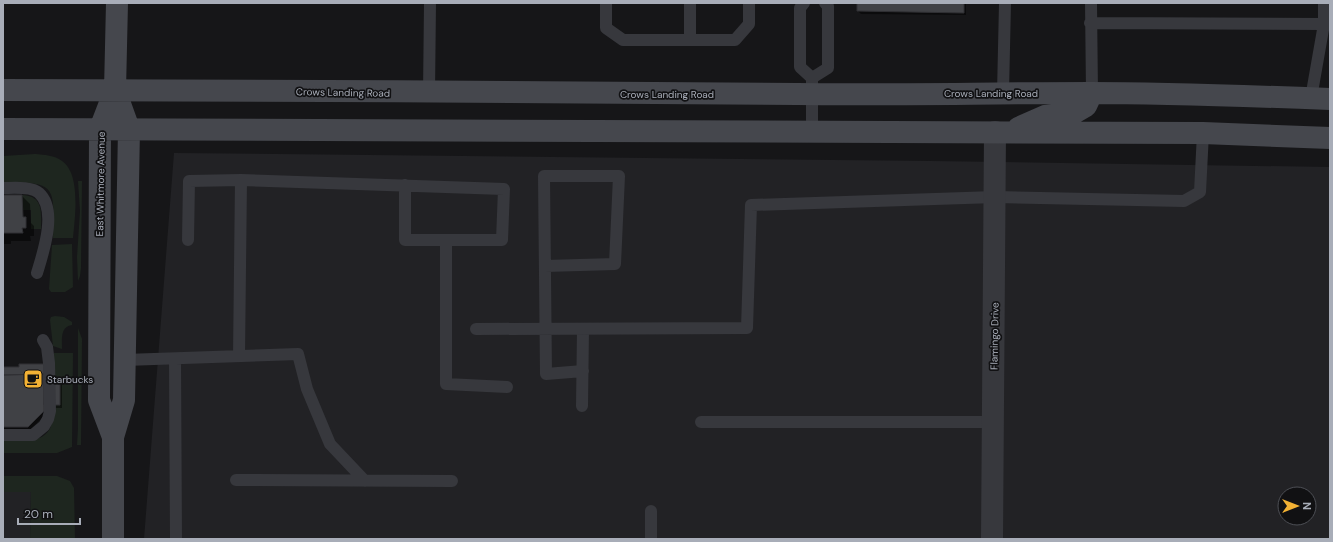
<svg xmlns="http://www.w3.org/2000/svg" width="1333" height="542" font-family="'DM Sans',sans-serif">
	<style>
		.built { fill: #222225; fill-rule: evenodd }
		.green { fill: #1e261f }
		.shadow { fill: #0007 }
		.building { fill: #404145; stroke: #303034 }
		.lines { fill: none; stroke-linecap: round; stroke-linejoin: round }
		.lane { stroke: #37383d; stroke-width: 12 }
		.street { stroke: #37383d; stroke-width: 22 }
		.secondary { stroke: #45474d; stroke-width: 22 }
		.labels { text-anchor: middle; stroke-width: 3.5; stroke-linejoin: round; paint-order: stroke }
		.street-label { font-size: 10px; fill: #a8adb8; stroke: #111113 }
		.poi-label { font-size: 10px; fill: #a8adb8; stroke: #111113; text-anchor: start }
	</style>
	<rect width="100%" height="100%" fill="#161618"/>
	<!-- built -->
	<path class="built" d="M 174,153 L 932,161 L 1330,167 L 1330,539 L 144,539 ZM 1285,494 L 1309,494 L 1309,518 L 1285,518 Z
		M 31,491 L 30,539 L 3,539 L 3,492 Z"/>
	<!-- green -->
	<path class="green" d="M 35,154 C 45,155 54,155 62,161 C 81,174 75,217 73,238 L 53,238 C 54,187 58,182 3,182 L 3,156 Z
		M 78,181 L 82,181 L 81,268 L 80,276 L 78,281 L 77,257 L 80,211 Z
		M 22,195 C 44,196 41,213 41,229 L 31,229 L 31,210 L 23,210 Z
		M 72,244 L 73,287 L 65,292 L 51,292 L 49,289 L 52,245 Z
		M 55,316 L 64,317 L 72,322 L 72,325 C 60,327 62,339 62,349 L 53,346 L 50,320 L 51,317 Z
		M 78,328 L 82,339 L 81,445 L 77,445 L 78,428 Z
		M 54,353 L 73,353 L 72,447 L 57,453 L 3,453 L 3,440 C 35,440 54,445 54,405 L 60,405 L 60,380 L 54,380 Z
		M 3,476 L 57,476 L 70,481 L 74,488 L 75,539 L 30,539 L 31,492 L 3,492 Z"/>
	<!-- shadow -->
	<path class="shadow" d="M 858,3 L 966,3 L 966,15 L 861,14 L 858,11 Z
		M 3,196 L 22,196 L 30,204 L 31,223 L 34,226 L 34,236 L 30,236 L 31,241 L 11,241 L 11,244 L 3,244 Z
		M 3,368 L 46,381 L 59,381 L 62,384 L 62,408 L 46,408 L 46,414 L 30,430 L 3,430 Z"/>
	<!-- building -->
	<path class="building" d="M 857,3 L 964,3 L 964,13 L 857,11 Z
		M 3,195 L 22,195 L 23,217 L 26,217 L 26,228 L 22,228 L 23,233 L 3,233 Z
		M 19,364 L 44,364 L 44,374 L 3,375 L 3,367 L 19,367 Z
		M 44,374 L 44,411 L 28,427 L 3,427 L 3,375 Z
		M 44,380 L 60,380 L 60,405 L 44,405 Z"/>
	<g class="lines">
		<!-- lane -->
		<path class="lane" d="M 606,3 L 606,28 L 623,40 L 735,40 L 749,24 L 749,3
			M 804,3 L 800,8 L 800,67 L 812,78 L 812,131
			M 1091,3 L 1092,93
			M 1090,23 L 1324,24
			M 690,40 L 690,3
			M 812,78 L 828,68 L 828,6 L 825,3
			M 429,93 L 430,3
			M 1003,93 L 1005,3
			M 1311,98 L 1324,24 L 1324,3
			M 3,188 C 12,188 32,186 39,193 C 58,210 43,253 37,273
			M 188,240 L 189,181 L 241,180 L 504,189 L 502,240 L 405,240 L 405,185
			M 446,240 L 446,384 L 507,387
			M 545,266 L 615,264 L 619,176 L 544,176 L 546,374 L 583,371
			M 476,329 L 747,328 L 751,205 L 995,197 L 1184,201 L 1200,192 L 1203,133
			M 239,356 L 241,180
			M 175,359 L 176,539
			M 125,360 L 298,354 L 307,389 L 330,444 L 365,481
			M 582,406 L 583,329
			M 701,422 L 993,422
			M 3,435 L 33,435 L 44,426 L 48,419 L 50,411 L 49,363 L 47,347 L 43,340
			M 236,480 L 452,481
			M 651,511 L 651,539"/>
		<!-- street -->
		<path class="street" d="M 992,539 L 995,132"/>
		<!-- secondary -->
		<path class="secondary" d="M 3,90 C 268,89 532,93 797,94 C 894,95 992,93 1090,93 C 1170,93 1250,96 1330,99
			M 1018,128 L 1045,116 L 1074,113 L 1086,106 L 1092,93
			M 3,129 L 1203,133 L 1330,138
			M 113,437 L 99,400 L 100,129 L 115,90 L 117,3
			M 113,539 L 113,437 L 124,400 L 129,129 L 115,90"/>
	</g>
	<!-- icons -->
	<defs>
		<g id="cafe-square" transform="scale(1)"><rect x="-9" y="-9" width="18" height="18" rx="4" fill="#f2b134" stroke="#111113"/><path d="M-5.5-4.5H6V0H3Q3 3.5 0 3.5H-2.5Q-5.5 3.5-5.5 0ZM3-3.2v2h1.7v-2ZM-6 4.5H4V6H-6Z" fill="#111"/></g>
	</defs>
	<g fill-rule="evenodd">
		<use href="#cafe-square" x="33" y="379"/>
	</g>
	<g class="labels">
		<!-- street labels -->
		<g class="street-label">
			<text transform="translate(343 92) rotate(1)" y="4">Crows Landing Road</text>
			<text x="991" y="97">Crows Landing Road</text>
			<text x="667" y="98">Crows Landing Road</text>
			<text transform="translate(100 184) rotate(-89)" y="4">East Whitmore Avenue</text>
			<text transform="translate(994 336) rotate(-89)" y="4">Flamingo Drive</text>
		</g>
		<!-- poi labels -->
		<g class="poi-label">
			<text x="47" y="383">Starbucks</text>
		</g>
	</g>
	<!-- border -->
	<rect width="1333" height="542" fill="none" stroke="#a8adb8" stroke-width="8"/>
	<!-- north arrow -->
	<g transform="translate(1297 506) rotate(90)"><circle r="19" fill="#111113" stroke="#4d4f55"/>
	<path d="M0-3L7 15L0 10L-7 15Z" fill="#f2b134"/>
	<text y="-6" font-size="11" font-weight="bold" text-anchor="middle" fill="#a8adb8">N</text>
	</g>
	<!-- scale -->
	<path d="M18 518v6h62v-6" fill="none" stroke="#a8adb8" stroke-width="2"/>
	<text x="24" y="518" font-size="12" fill="#a8adb8" stroke="#111113" stroke-width="3" paint-order="stroke">20 m</text>
</svg>
